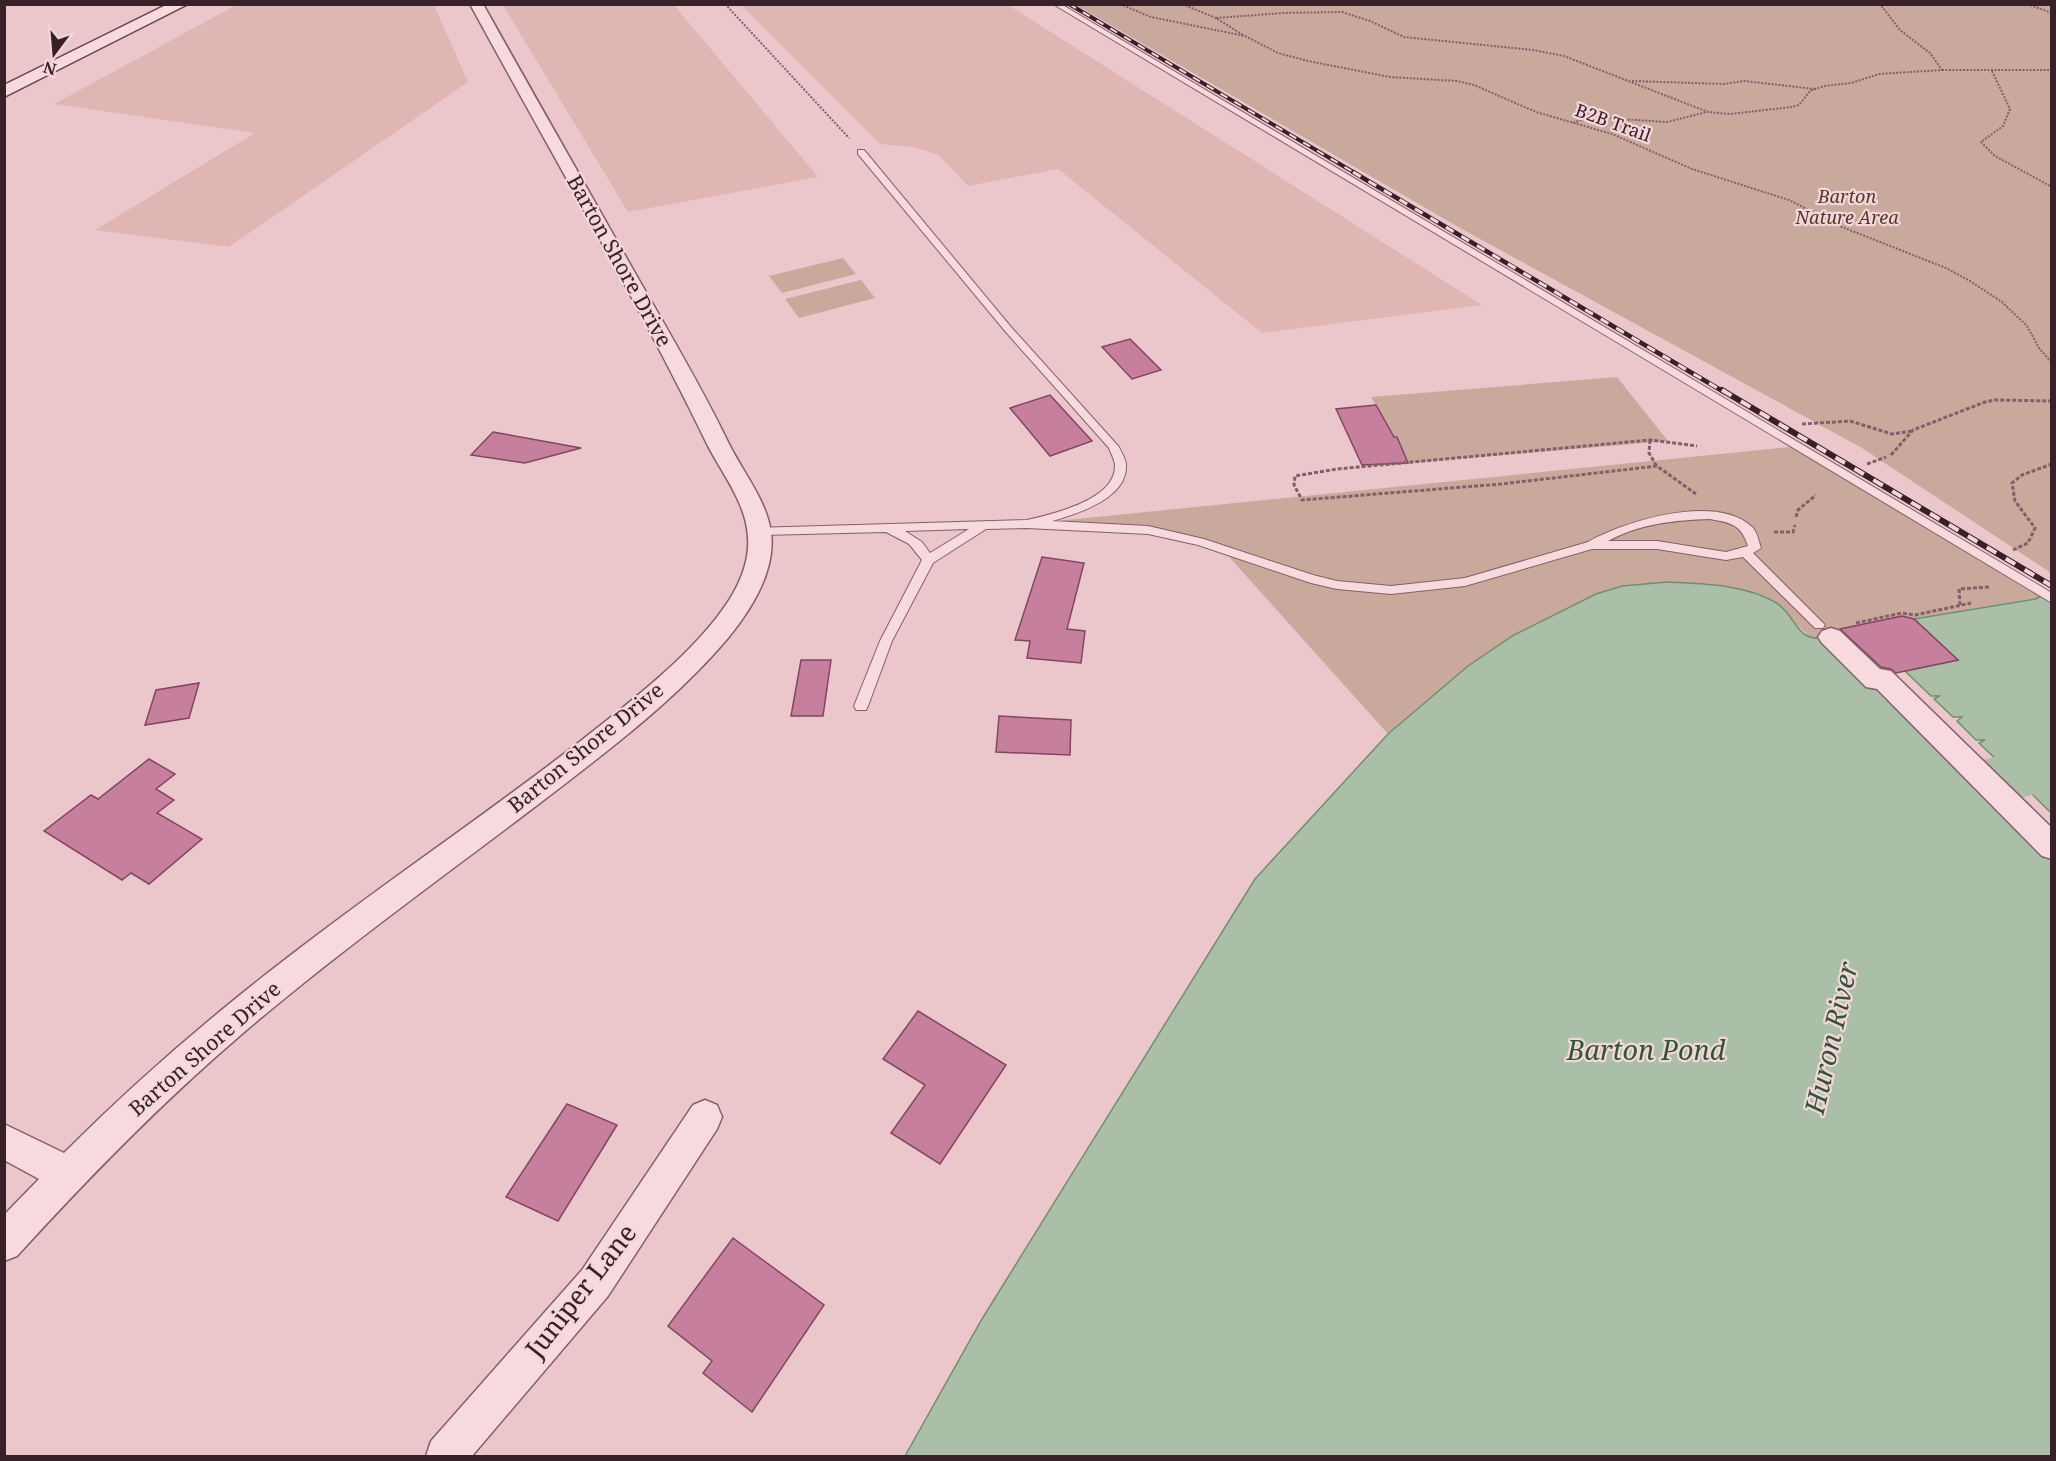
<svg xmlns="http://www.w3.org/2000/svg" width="2056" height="1461" font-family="'Noto Serif',serif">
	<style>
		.farmland { fill: #e0b6b5 }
		.green { fill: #c9a99c }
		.water { fill: #abbfa8; stroke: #728d6f; stroke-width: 1.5 }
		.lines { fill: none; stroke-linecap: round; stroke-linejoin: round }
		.river { fill: #abbfa8; fill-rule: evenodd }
		.building { fill: #c6809d; stroke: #834560; stroke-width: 1.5 }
		.lane-casing { stroke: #865e6a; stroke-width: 2 }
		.street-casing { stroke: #865e6a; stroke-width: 3 }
		.secondary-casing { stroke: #68414e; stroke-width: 3 }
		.path-far1 { stroke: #865e6a; stroke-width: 2; stroke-dasharray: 2 1.5; stroke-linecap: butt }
		.path { stroke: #865e6a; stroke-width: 3; stroke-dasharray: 4 2; stroke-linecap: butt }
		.lane { fill: #f6dade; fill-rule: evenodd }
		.street { fill: #f6dade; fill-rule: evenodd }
		.secondary { fill: #f6dade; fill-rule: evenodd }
		.rail-far2-casing { stroke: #372028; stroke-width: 4 }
		.rail-far1-casing { stroke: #372028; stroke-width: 4.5 }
		.rail-casing { stroke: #372028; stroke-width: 6 }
		.rail-far2 { stroke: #f3d6da; stroke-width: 2; stroke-dasharray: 8; stroke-linecap: butt }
		.rail-far1 { stroke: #f3d6da; stroke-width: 3; stroke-dasharray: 9; stroke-linecap: butt }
		.rail { stroke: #f3d6da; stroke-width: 4; stroke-dasharray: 11; stroke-linecap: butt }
		.labels { text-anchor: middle; stroke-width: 4.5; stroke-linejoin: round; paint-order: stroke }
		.far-street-label { font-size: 18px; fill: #372028; stroke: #f3d6da }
		.far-park-label { font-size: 18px; font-style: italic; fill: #523a29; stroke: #f3d6da }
		.street-label { font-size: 21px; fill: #372028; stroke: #f3d6da }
		.near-street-label { font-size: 26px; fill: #372028; stroke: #f3d6da }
		.near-water-label { font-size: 27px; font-style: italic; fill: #315635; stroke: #f3d6da }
	</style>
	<rect width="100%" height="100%" fill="#ebc7cc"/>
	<!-- farmland -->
	<path class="farmland" d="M 238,4 L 434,5 L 468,82 L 229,247 L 95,230 L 255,133 L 54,104 Z
		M 503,5 L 674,5 L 818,177 L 628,212 Z
		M 741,5 L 1008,5 L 1482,305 L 1262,333 L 1058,169 L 968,186 L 939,155 L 913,147 L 880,144 Z"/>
	<!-- green -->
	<path class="green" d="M 1076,5 L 2051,5 L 2051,573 L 1862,448 L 1460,228 Z
		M 843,258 L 856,274 L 782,293 L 769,276 Z
		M 861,280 L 875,298 L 799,318 L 785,299 Z
		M 1617,377 L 1668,441 L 1408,463 L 1371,397 Z
		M 1790,447 L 2043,597 L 1914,619 L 1902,616 L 1828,631 L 1833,637 L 1818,640 L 1811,638 L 1791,620 L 1777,603 L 1735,588 L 1667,582 L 1622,586 L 1596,594 L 1514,635 L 1468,666 L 1388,734 L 1223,550 L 1175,535 L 1027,524 Z"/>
	<!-- water -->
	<path class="water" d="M 1667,582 C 1703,584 1744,584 1775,602 C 1800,617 1792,645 1833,637 L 2051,849 L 2051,1456 L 905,1456 L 982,1319 L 1255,879 L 1388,734 L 1468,666 L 1514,635 L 1596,594 L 1622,586 Z
		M 2051,592 L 2051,811 L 2049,811 L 2028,790 L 2033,787 L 2024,786 L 2003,766 L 2009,763 L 2000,763 L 1979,743 L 1985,740 L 1976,740 L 1957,721 L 1962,717 L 1953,717 L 1934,699 L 1939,696 L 1931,696 L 1905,671 L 1958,660 L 1914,619 L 2035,599 Z"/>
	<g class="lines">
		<!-- river -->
		<path class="river" d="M 2052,716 L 2052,777 L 2035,794 L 2001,804 L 1958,839 L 1936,847 L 1914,839 L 1905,821 L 1914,803 L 1963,766 L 1997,756 L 2031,723 Z"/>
	</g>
	<!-- building -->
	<path class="building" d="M 1130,339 L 1161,370 L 1132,379 L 1102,347 Z
		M 1050,395 L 1092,441 L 1050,456 L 1010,408 Z
		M 1376,405 L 1394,437 L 1397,437 L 1408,463 L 1362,465 L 1336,409 Z
		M 493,432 L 581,448 L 525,463 L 471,455 Z
		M 1042,557 L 1084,563 L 1067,629 L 1085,631 L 1081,663 L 1027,658 L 1030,641 L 1015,640 Z
		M 1902,616 L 1914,619 L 1958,660 L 1896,673 L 1891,669 L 1881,667 L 1840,629 Z
		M 801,660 L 831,660 L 823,716 L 791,716 Z
		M 199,683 L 189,718 L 145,725 L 156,690 Z
		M 999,716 L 1071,720 L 1070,755 L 996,752 Z
		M 149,759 L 175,774 L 156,789 L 174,800 L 157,813 L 202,839 L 149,884 L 131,873 L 122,880 L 44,831 L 91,795 L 98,799 Z
		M 918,1011 L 1006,1065 L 940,1164 L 891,1133 L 925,1085 L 883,1059 Z
		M 567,1104 L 617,1125 L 558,1221 L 506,1197 Z
		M 733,1238 L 824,1305 L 752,1412 L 703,1373 L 712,1361 L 668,1326 Z"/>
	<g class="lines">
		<!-- lane casing -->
		<g class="lane-casing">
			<path id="lane" d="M 1053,4 L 1061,4 L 2052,593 L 2052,603 Z
				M 858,150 L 864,150 L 1011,327 L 1119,447 C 1121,452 1126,459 1126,465 C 1128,498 1077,514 1052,521 L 1148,526 L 1204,539 L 1313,575 L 1337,581 L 1391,586 L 1465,578 L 1588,542 C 1625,521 1716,493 1752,527 C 1757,531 1759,542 1761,548 L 1753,553 L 1825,625 L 1823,628 L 1815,628 L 1743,557 L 1726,560 L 1657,549 L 1592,549 L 1465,586 L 1391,594 L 1337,589 L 1311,583 L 1198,545 L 1148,534 L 1027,528 L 986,529 L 933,563 L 892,641 L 868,706 L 866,710 L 856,710 L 854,706 L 880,641 L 922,560 L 909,544 L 886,532 L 760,535 L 756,534 L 754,531 L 756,528 L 1027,520 C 1053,514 1115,500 1115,466 C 1115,460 1111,454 1109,448 L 1005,331 L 858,154 ZM 1710,519 C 1731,523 1741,524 1748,546 L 1726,552 L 1657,541 L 1608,541 C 1639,524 1675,520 1710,519 ZM 969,529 L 930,553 L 922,542 L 905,531 Z"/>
		</g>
		<!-- street casing -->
		<g class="street-casing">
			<path id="street" d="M 470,4 L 483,4 C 532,92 582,179 631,266 C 664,324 699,382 728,442 C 742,471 766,499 771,532 C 776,570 752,609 728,638 C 675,701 605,753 540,803 C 440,879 338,952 243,1033 C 162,1102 88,1178 17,1256 L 4,1261 L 4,1215 L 39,1179 L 4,1160 L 4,1124 L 64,1153 C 131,1086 203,1023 278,965 C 378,887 483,817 582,740 C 630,702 688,658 723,609 C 738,589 750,562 748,537 C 746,503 723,475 708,446 C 635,296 550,151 470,4 Z
				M 1831,628 L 1840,631 L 1880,669 L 1891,671 L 2052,828 L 2052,859 L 2042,856 L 1877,689 L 1866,687 L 1822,643 L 1818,637 L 1822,631 Z
				M 705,1100 L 717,1105 L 722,1117 L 717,1129 L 608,1296 L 472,1456 L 426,1456 L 431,1441 L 582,1270 L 693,1105 Z"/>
		</g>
		<!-- secondary casing -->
		<g class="secondary-casing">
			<path id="secondary" d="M 168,4 L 188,4 L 4,97 L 4,85 Z"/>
		</g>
		<!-- path-far1 -->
		<path class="path-far1" d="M 725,4 L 849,138
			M 1120,4 L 1151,17 L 1245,36 L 1278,53 L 1308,61 L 1390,77 L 1457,81 L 1474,85 L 1536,112 L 1612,134 L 1692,169 L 1789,200 L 1842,227 L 1946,268 L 1970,281 L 2002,302 L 2027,326 L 2039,348 L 2052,363
			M 1182,4 L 1216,18 L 1243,35
			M 2027,4 L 2052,13
			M 1216,18 L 1283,13 L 1342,12 L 1370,21 L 1404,37 L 1533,50 L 1564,56 L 1708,112 L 1730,114 L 1792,107 L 1799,105 L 1810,91 L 1824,86 L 1851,83 L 1879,74 L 1942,70 L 1930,53 L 1900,30 L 1880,4
			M 1942,70 L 2052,70
			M 1992,71 L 2010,109 L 2003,126 L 1981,142 L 1995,156 L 2052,187
			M 1632,81 L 1724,84 L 1744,81 L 1815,89
			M 1573,123 L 1588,117 L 1667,122 L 1707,112"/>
		<!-- path -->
		<path class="path" d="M 1802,424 L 1850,421 L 1892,434 L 1912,431
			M 1650,440 L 1649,453 L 1656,465
			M 1891,455 L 1913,430 L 1985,402 L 1995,400 L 2052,401
			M 1867,464 L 1886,457
			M 1696,494 L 1657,466 L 1501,484 L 1302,500 L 1294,485 L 1295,476 L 1337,469 L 1650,440 L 1697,446
			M 1796,517 L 1798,510 L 1816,495
			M 1774,532 L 1793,532 L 1795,525
			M 2013,550 L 2028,543 L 2035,528 L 2015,501 L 2012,483 L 2022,475 L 2052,464
			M 1960,605 L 1959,589 L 1990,587
			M 1856,623 L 1902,613 L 1915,615 L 1971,603"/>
		<!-- lane -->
		<use href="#lane" class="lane"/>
		<!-- street -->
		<use href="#street" class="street"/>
		<!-- secondary -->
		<use href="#secondary" class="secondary"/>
		<!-- rail-far2 casing -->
		<g class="rail-far2-casing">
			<path id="rail-far2" d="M 1069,4 L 1355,173"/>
		</g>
		<!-- rail-far1 casing -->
		<g class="rail-far1-casing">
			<path id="rail-far1" d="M 1353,172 L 1724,392"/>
		</g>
		<!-- rail casing -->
		<g class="rail-casing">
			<path id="rail" d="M 1722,390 L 2052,586"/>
		</g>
		<!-- rail-far2 -->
		<use href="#rail-far2" class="rail-far2"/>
		<!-- rail-far1 -->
		<use href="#rail-far1" class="rail-far1"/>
		<!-- rail -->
		<use href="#rail" class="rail"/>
	</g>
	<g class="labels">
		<!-- far-street labels -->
		<g class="far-street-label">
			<text transform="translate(1613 123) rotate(20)" y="6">B2B Trail</text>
		</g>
		<!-- far-park labels -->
		<g class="far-park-label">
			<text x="1847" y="203">Barton<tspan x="1847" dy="21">Nature Area</tspan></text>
		</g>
		<!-- street labels -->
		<g class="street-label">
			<text transform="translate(619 261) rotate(61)" y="7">Barton Shore Drive</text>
			<text transform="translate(586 748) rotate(-39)" y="7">Barton Shore Drive</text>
			<text transform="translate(205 1049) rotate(-41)" y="7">Barton Shore Drive</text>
		</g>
		<!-- near-street labels -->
		<g class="near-street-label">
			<text transform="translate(581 1291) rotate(-52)" y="9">Juniper Lane</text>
		</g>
		<!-- near-water labels -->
		<g class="near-water-label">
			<text transform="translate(1832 1038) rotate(-77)" y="9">Huron River</text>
			<text x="1646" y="1060">Barton Pond</text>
		</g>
	</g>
	<!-- border -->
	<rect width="2056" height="1461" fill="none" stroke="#372028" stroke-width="12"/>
	<!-- north arrow -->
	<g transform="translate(54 54) rotate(196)" stroke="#f3d6da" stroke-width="4.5" paint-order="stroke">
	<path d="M0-4.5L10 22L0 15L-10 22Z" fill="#372028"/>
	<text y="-9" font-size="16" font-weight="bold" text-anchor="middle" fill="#372028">N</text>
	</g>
</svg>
